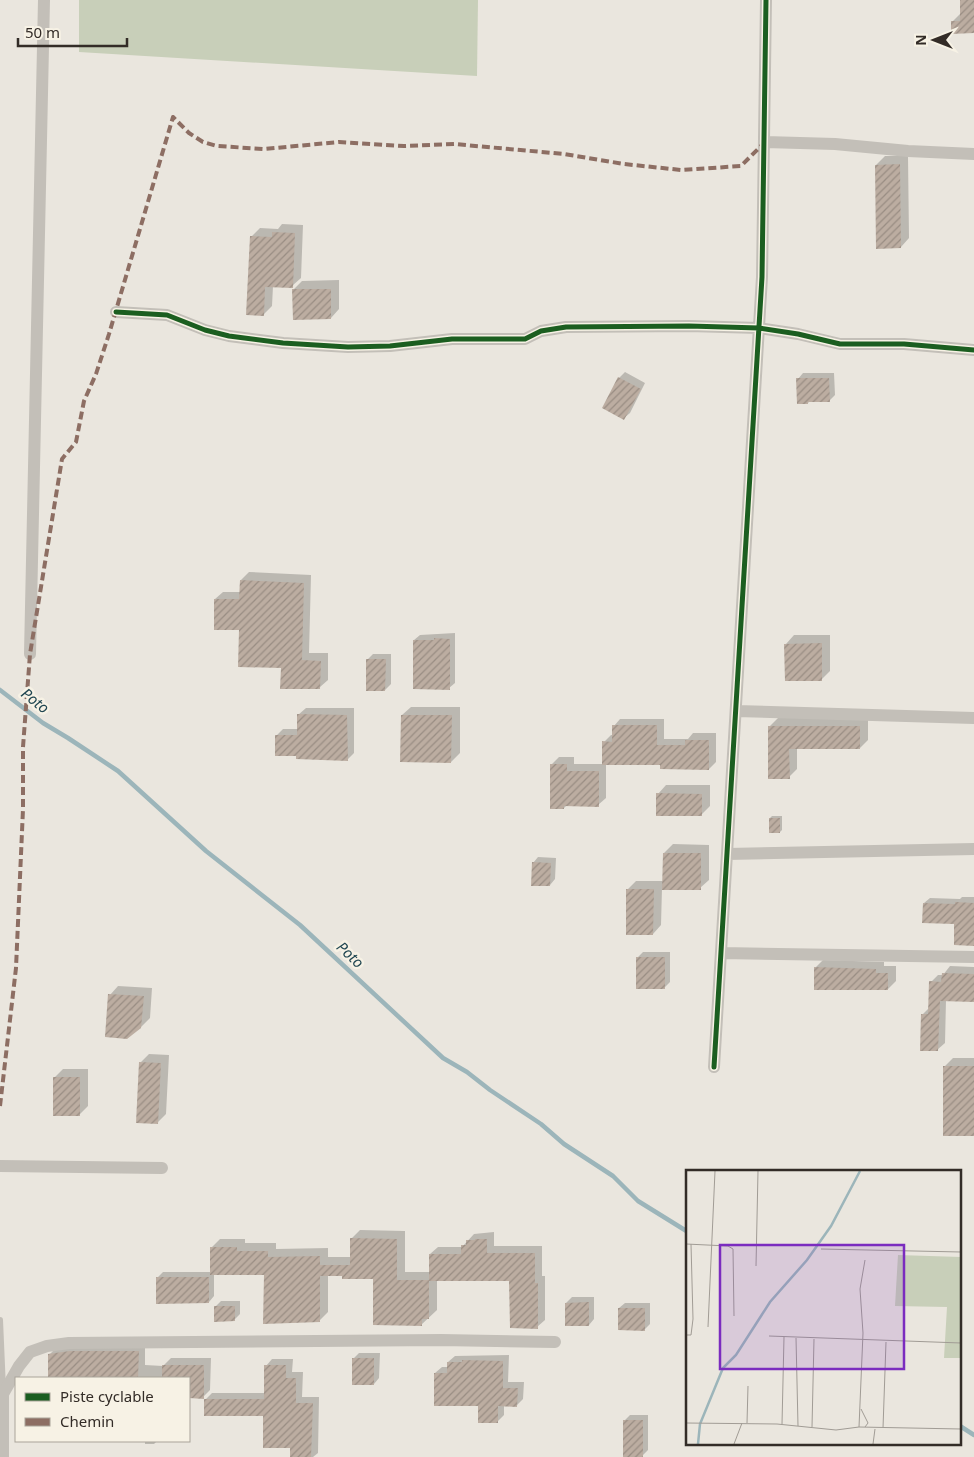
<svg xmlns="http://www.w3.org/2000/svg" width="974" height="1457" font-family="'Noto Sans',sans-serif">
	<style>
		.grass { fill: #c8cfb9 }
		.shadow { fill: #0003 }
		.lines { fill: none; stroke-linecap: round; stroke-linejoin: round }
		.stream { stroke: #9cb5ba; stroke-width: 4.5 }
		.building { fill: url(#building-hatch) }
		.service { stroke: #c3bfb8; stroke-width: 6 }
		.minor { stroke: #c3bfb8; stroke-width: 12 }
		.quiet { stroke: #8d6e63; stroke-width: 4; stroke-dasharray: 8 4; stroke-linecap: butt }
		.cycleway-casing { stroke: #f7f2e5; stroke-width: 8 }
		.cycleway { stroke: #1b5e20; stroke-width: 5 }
		.labels { text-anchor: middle; stroke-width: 5; stroke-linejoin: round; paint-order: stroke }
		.water-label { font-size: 15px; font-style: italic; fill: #204651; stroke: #f7f2e5 }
		.inset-river { fill: none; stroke: #9cb5ba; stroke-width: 2.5 }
		.inset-road { fill: none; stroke: #a19c95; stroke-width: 1 }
		.view { fill: #7b2cbf; fill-opacity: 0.15; stroke: #7b2cbf; stroke-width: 2.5 }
		.inset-edge { fill: none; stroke: #332c27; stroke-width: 2.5 }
	</style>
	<defs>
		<pattern id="building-hatch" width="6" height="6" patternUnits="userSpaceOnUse" patternTransform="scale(1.25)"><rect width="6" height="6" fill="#bcada1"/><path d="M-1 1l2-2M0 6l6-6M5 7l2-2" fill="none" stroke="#998d83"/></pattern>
	</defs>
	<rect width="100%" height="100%" fill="#eae6de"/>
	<!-- grass -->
	<path class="grass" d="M 79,0 L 478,0 L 477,76 L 79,52 Z"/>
	<!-- shadow -->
	<path class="shadow" d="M 961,0 L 974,0 L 974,32 L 952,22 L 960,14 Z
		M 885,156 L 908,156 L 909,238 L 901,247 L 876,165 Z
		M 282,224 L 303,225 L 301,278 L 292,286 L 273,286 L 272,306 L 263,315 L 251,237 L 260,228 L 278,229 Z
		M 339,280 L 339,309 L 331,318 L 293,290 L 302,281 Z
		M 625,372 L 645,383 L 630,413 L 624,418 L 619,378 Z
		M 803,373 L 834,373 L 835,395 L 829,401 L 810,401 L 808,403 L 798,379 Z
		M 249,572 L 311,575 L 309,653 L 328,653 L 328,680 L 320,687 L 283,666 L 240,629 L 215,599 L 223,592 L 241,592 L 241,580 Z
		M 455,633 L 455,683 L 449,688 L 414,640 L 420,635 Z
		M 794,635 L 830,635 L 830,671 L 822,679 L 786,644 Z
		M 373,654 L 391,654 L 391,684 L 385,690 L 367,660 Z
		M 411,707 L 460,707 L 460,753 L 451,762 L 402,715 Z
		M 306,708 L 354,708 L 354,753 L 347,760 L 298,755 L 276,736 L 283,729 L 298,729 L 298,715 Z
		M 778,718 L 868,718 L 868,740 L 860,748 L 797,748 L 797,769 L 789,777 L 770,726 Z
		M 620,719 L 664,719 L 664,739 L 688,739 L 693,733 L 716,733 L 716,762 L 709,769 L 661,764 L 606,764 L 606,798 L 598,805 L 567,805 L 564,808 L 551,765 L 559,757 L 574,757 L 574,764 L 604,764 L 604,742 L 611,735 L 614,735 L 614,726 Z
		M 666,785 L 710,785 L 710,806 L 701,815 L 658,794 Z
		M 772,816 L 782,816 L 782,830 L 780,832 L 770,818 Z
		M 673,844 L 709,845 L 709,880 L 700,888 L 662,888 L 661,925 L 653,934 L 627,890 L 636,881 L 664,881 L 664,853 Z
		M 538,857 L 556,858 L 555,879 L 550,885 L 533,863 Z
		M 962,897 L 974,897 L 974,944 L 956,923 L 924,903 L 930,898 L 960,899 Z
		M 643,952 L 670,952 L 670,982 L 664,988 L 638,957 Z
		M 823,960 L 884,962 L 884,966 L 896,966 L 896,981 L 888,989 L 815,968 Z
		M 950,966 L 974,967 L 974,1001 L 946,1000 L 945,1043 L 937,1050 L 922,1015 L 930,1007 L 931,982 L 938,975 L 943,975 Z
		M 118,986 L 152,988 L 150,1018 L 141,1027 L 110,995 Z
		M 149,1054 L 169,1055 L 166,1114 L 157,1123 L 140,1063 Z
		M 953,1058 L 974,1058 L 974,1135 L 944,1067 Z
		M 63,1069 L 88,1069 L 88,1106 L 79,1115 L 54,1078 Z
		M 360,1230 L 405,1231 L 405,1272 L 430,1272 L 430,1254 L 438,1247 L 462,1247 L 474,1234 L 494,1232 L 494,1246 L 542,1246 L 542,1276 L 545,1276 L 545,1320 L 537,1327 L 510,1280 L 437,1279 L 437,1310 L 421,1325 L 374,1278 L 328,1275 L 328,1312 L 319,1321 L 266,1273 L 214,1274 L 214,1296 L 209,1302 L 158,1277 L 163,1272 L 211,1272 L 211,1248 L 220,1239 L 245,1239 L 245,1243 L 276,1243 L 276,1249 L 328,1248 L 328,1257 L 351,1257 L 351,1239 Z
		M 572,1297 L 594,1297 L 594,1319 L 589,1325 L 566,1303 Z
		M 221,1301 L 240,1301 L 240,1314 L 234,1320 L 215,1307 Z
		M 625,1303 L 650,1303 L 650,1324 L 645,1329 L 619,1308 Z
		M 145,1344 L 145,1365 L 163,1366 L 171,1358 L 211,1358 L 210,1390 L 203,1397 L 189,1397 L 189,1378 L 49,1378 L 49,1355 L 57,1347 Z
		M 359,1353 L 380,1353 L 379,1378 L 374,1384 L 353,1359 Z
		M 509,1355 L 508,1382 L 524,1382 L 523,1399 L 517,1405 L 504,1405 L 504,1415 L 497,1422 L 479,1405 L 435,1373 L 442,1367 L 448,1367 L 448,1362 L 455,1356 Z
		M 272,1359 L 293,1359 L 292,1372 L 303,1372 L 302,1397 L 319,1397 L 318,1453 L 313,1457 L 291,1457 L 291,1447 L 264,1415 L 205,1400 L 212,1393 L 265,1393 L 266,1366 Z
		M 630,1415 L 648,1415 L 648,1450 L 642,1456 L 624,1421 Z
		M 145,1441 L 157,1441 L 154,1444 L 145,1444 Z"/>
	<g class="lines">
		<!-- stream -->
		<path class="stream" d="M 0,690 L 43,723 L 68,738 L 118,771 L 206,851 L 300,925 L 443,1058 L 467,1072 L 490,1090 L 541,1124 L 564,1144 L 613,1176 L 638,1201 L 688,1232
			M 960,1426 L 974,1435"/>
	</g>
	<!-- building -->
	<path class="building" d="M 960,0 L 974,0 L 974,33 L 951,34 L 951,21 L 960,21 Z
		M 900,164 L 901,248 L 876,249 L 875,165 Z
		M 272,232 L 295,233 L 293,288 L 265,287 L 264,316 L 246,315 L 250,236 L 272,237 Z
		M 292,289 L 331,289 L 331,319 L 293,320 Z
		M 618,377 L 641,389 L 624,420 L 602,408 Z
		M 796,378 L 829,378 L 830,402 L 808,402 L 808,404 L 797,404 Z
		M 240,580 L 304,583 L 302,660 L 321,661 L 320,689 L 280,689 L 281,668 L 238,667 L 239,630 L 214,630 L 214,599 L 239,599 Z
		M 434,638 L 450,639 L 450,690 L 413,689 L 413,640 L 434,640 Z
		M 822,643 L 822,681 L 785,681 L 784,644 Z
		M 366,659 L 386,659 L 385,691 L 366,691 Z
		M 297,714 L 347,715 L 348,761 L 296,759 L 296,756 L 275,756 L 275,735 L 297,735 Z
		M 401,715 L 452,715 L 451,763 L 400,762 Z
		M 612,725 L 657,725 L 657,745 L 685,745 L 685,740 L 709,740 L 709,770 L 660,769 L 660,765 L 602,765 L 602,741 L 612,742 Z
		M 768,726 L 860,726 L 860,749 L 789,749 L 790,779 L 768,779 Z
		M 550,764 L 567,764 L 567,771 L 599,771 L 599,807 L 564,806 L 564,809 L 550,809 Z
		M 656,793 L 702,794 L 702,816 L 656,816 Z
		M 769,818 L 780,818 L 780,833 L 769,833 Z
		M 663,853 L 701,853 L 701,890 L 662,890 Z
		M 532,862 L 551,863 L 550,886 L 531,886 Z
		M 626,889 L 654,889 L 653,935 L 626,935 Z
		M 955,902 L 974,903 L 974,946 L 954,945 L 954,924 L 922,923 L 923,903 L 955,904 Z
		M 636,957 L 665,957 L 665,989 L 636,989 Z
		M 814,967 L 876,969 L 876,973 L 888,973 L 888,990 L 814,990 Z
		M 942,973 L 974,974 L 974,1002 L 940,1001 L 938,1051 L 920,1051 L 921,1014 L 928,1014 L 929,981 L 941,982 Z
		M 108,994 L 144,996 L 141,1028 L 127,1039 L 105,1037 Z
		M 139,1062 L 161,1063 L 158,1124 L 136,1123 Z
		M 943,1066 L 974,1066 L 974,1136 L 943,1136 Z
		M 53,1077 L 80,1077 L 80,1116 L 53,1116 Z
		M 350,1238 L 397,1239 L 397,1280 L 429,1280 L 429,1319 L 422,1319 L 422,1326 L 373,1325 L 373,1279 L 342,1279 L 342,1276 L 320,1276 L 320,1322 L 263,1324 L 264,1275 L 210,1275 L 210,1247 L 237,1247 L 237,1251 L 268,1251 L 268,1257 L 320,1256 L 320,1265 L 350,1265 Z
		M 475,1239 L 487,1239 L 487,1253 L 535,1253 L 535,1283 L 538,1283 L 538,1329 L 510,1328 L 509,1281 L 429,1281 L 429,1254 L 461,1254 L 461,1245 L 466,1245 L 466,1240 L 475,1240 Z
		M 156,1277 L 209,1277 L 209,1303 L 156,1304 Z
		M 589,1302 L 589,1326 L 565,1326 L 565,1303 Z
		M 214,1306 L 235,1306 L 235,1321 L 214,1322 Z
		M 618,1308 L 645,1308 L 645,1331 L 618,1330 Z
		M 70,1351 L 139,1351 L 138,1378 L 48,1378 L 48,1354 Z
		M 352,1358 L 374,1358 L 374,1385 L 352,1385 Z
		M 462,1360 L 503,1361 L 503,1388 L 518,1388 L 517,1407 L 498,1406 L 498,1423 L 478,1423 L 478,1406 L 434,1406 L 434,1373 L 447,1373 L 447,1362 L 462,1362 Z
		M 162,1365 L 204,1365 L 204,1399 L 189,1398 L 189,1378 L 162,1378 Z
		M 264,1365 L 286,1365 L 286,1378 L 296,1378 L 296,1403 L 313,1403 L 311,1457 L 290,1457 L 290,1448 L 263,1448 L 263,1416 L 204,1416 L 204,1399 L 264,1399 Z
		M 623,1420 L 643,1420 L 643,1457 L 623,1457 Z"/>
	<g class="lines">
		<!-- service -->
		<path class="service" d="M 0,1320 L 3,1389"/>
		<!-- minor -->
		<path class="minor" d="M 765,142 L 835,144 L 908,151 L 974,154
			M 116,312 L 167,315 L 205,330 L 229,336 L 283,343 L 348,347 L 390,346 L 452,339 L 525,339 L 541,331 L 566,327 L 689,326 L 759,328 L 798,334 L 840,344 L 904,344 L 974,350
			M 30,654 L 44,0
			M 736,711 L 974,718
			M 727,854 L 974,849
			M 721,953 L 974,957
			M 714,1067 L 762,277 L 766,0
			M 0,1166 L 162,1168
			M 3,1457 L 3,1394 L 19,1366 L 30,1352 L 47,1346 L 69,1343 L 441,1340 L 555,1342"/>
		<!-- quiet -->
		<path class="quiet" d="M 0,1106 L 16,968 L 23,809 L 23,747 L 30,654 L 62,459 L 76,442 L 84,401 L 96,374 L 109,334 L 173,117 L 189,133 L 203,142 L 217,146 L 264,149 L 339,142 L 404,146 L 454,144 L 564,154 L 624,164 L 681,170 L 741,166 L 765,142"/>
		<!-- cycleway casing -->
		<g class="cycleway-casing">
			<path id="cycleway" d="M 116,312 L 167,315 L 205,330 L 229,336 L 283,343 L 348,347 L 390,346 L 452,339 L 525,339 L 541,331 L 566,327 L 689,326 L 759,328 L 798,334 L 840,344 L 904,344 L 974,350
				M 714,1067 L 762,277 L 766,0"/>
		</g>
		<!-- cycleway -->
		<use href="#cycleway" class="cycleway"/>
	</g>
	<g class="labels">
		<!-- water labels -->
		<g class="water-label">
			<text transform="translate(35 701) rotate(38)" y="5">Poto</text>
			<text transform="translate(350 955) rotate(43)" y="5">Poto</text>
		</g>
	</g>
	<!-- overview -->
	<g transform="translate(686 1170)">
		<rect width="275" height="275" fill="#eae6de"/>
		<path d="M 212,85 L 275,87 L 275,188 L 258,188 L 261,137 L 209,136 Z" fill="#c8cfb9"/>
		<path class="inset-river" d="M 12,274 L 14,254 L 37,198 L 50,185 L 84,132 L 121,90 L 145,56 L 174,1"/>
		<path class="inset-road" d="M 0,74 L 42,76 L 47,79 L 48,146M 135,79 L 275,82M 70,96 L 72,1M 22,157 L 29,1M 0,165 L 5,165 L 7,149 L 5,74M 83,166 L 275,173M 110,168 L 112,256M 175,239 L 182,253 L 179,257M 0,253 L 91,254 L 150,260 L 173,257 L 275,259M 61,253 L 62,216M 96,254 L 98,167M 126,257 L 128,169M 173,257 L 177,163 L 174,119 L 179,90M 197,258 L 200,172M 48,274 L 56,253M 187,274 L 189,259"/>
		<path class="view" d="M 34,75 L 218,75 L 218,199 L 34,199 Z"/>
		<rect width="275" height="275" class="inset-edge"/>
	</g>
	<!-- legend -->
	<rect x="15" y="1377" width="175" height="65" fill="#f7f2e5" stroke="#a9a399"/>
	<rect x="25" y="1393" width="25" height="8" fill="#1b5e20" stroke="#a9a399"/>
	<text x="60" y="1402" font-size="15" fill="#332c27">Piste cyclable</text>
	<rect x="25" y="1418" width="25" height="8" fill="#8d6e63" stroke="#a9a399"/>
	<text x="60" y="1427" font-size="15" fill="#332c27">Chemin</text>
	<!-- north arrow -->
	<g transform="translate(934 40) rotate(270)" stroke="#f7f2e5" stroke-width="4" paint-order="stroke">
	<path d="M0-4L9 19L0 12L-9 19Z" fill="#332c27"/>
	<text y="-8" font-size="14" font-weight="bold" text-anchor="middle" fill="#332c27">N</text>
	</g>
	<!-- scale -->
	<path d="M18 38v8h109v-8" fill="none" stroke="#332c27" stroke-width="2.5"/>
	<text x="25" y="38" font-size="15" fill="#332c27" stroke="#f7f2e5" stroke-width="4" paint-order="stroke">50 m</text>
</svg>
